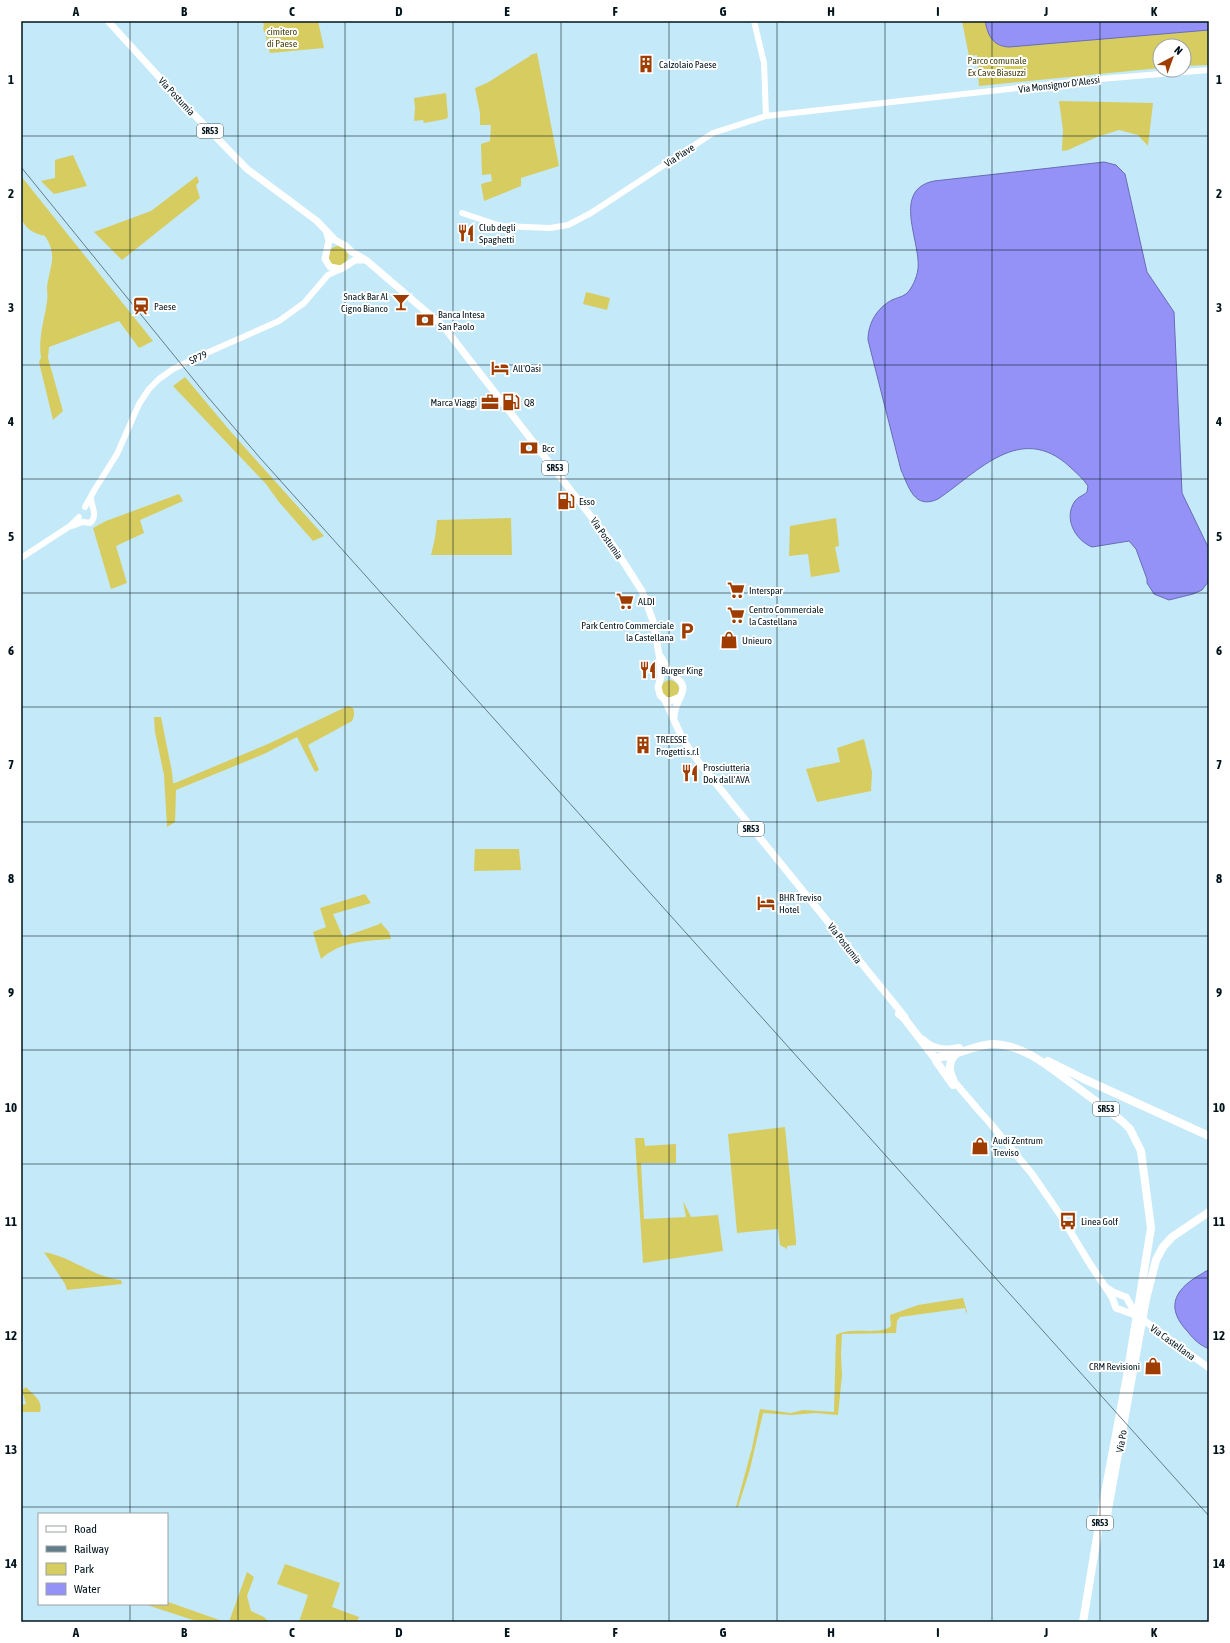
<svg xmlns="http://www.w3.org/2000/svg" width="1230" height="1643" font-family="'Asap Condensed',sans-serif">
	<style>
		.green { fill: #d7cc60 }
		.water { fill: #9592f7; stroke: #696cb5 }
		.lines { fill: none; stroke-linecap: round; stroke-linejoin: round }
		.secondary { stroke: #fff; stroke-width: 6 }
		.primary { stroke: #fff; stroke-width: 7 }
		.highway { stroke: #fff; stroke-width: 8 }
		.rail { stroke: #617d88; stroke-width: 1 }
		.grid { fill: none; stroke: #01141c; stroke-width: 1; stroke-opacity: 0.55 }
		.labels { text-anchor: middle; stroke-width: 4; stroke-linejoin: round; paint-order: stroke }
		.shield { fill: #fff; stroke: #4d5a60; stroke-width: 1 }
		.shield-label { font-size: 9px; font-weight: bold; fill: #01141c }
		.park-label { font-size: 10px; fill: #494410; stroke: #fff }
		.poi-label { font-size: 10px; fill: #01141c; stroke: #fff; text-anchor: start }
		.street-label { font-size: 10px; fill: #01141c; stroke: #fff }
		.neatline { fill: none; stroke: #01141c; stroke-width: 1.5 }
		.grid-label { font-size: 13px; text-anchor: middle; font-weight: bold; fill: #01141c }
	</style>
	<rect width="100%" height="100%" fill="#c4e9f8"/>
	<!-- green -->
	<path class="green" d="M 263,21 L 318,21 L 324,48 L 270,53 L 265,32 L 264,32 L 263,27 L 264,27 Z
		M 962,21 L 985,21 C 989,35 992,46 1009,47 L 1209,30 L 1209,65 L 1184,66 L 1184,46 L 1160,46 L 1160,68 L 979,86 L 977,55 L 969,56 Z
		M 537,53 L 559,166 L 521,178 L 521,186 L 484,201 L 481,184 L 492,181 L 491,174 L 482,175 L 481,144 L 490,141 L 491,125 L 480,125 L 480,113 L 475,88 L 487,83 L 530,56 L 530,55 Z
		M 446,93 L 448,117 L 446,119 L 424,123 L 423,120 L 414,121 L 415,108 L 414,98 Z
		M 1059,101 L 1153,103 L 1148,146 L 1138,135 L 1119,130 L 1097,137 L 1068,150 L 1062,151 L 1063,130 Z
		M 73,155 L 87,186 L 54,194 L 41,181 L 55,178 L 55,160 Z
		M 21,176 L 153,341 L 139,348 L 119,321 L 49,347 L 48,358 L 63,411 L 53,420 L 39,362 L 41,358 C 38,339 44,321 47,302 C 48,297 47,292 47,287 C 50,265 58,256 45,236 C 34,234 24,228 21,217 Z
		M 197,176 L 199,182 L 196,185 L 200,198 L 122,260 L 94,232 L 151,211 Z
		M328 256a10 10 0 1 1 20 0a10 10 0 1 1-20 0Z
		M 586,292 L 610,298 L 607,310 L 583,304 Z
		M 185,377 L 231,432 L 324,536 L 313,541 L 279,502 L 266,484 L 173,386 Z
		M 179,494 L 183,501 L 140,520 L 144,533 L 116,546 L 127,583 L 111,589 L 93,528 L 106,521 Z
		M 511,518 L 512,555 L 431,555 L 435,538 L 437,520 Z
		M 836,518 L 839,546 L 835,547 L 840,572 L 811,577 L 808,554 L 789,556 L 790,526 Z
		M661 689a9 9 0 1 1 18 0a9 9 0 1 1-18 0Z
		M 348,706 L 353,708 C 355,712 354,717 352,721 L 308,745 L 319,770 L 315,772 L 297,737 L 264,754 L 176,790 L 175,822 L 167,827 L 164,775 L 155,732 L 154,717 L 161,717 L 172,772 L 173,783 L 175,783 L 268,744 Z
		M 864,739 L 872,772 L 871,791 L 817,802 L 806,769 L 840,762 L 837,748 Z
		M 475,849 L 519,849 L 521,870 L 474,871 Z
		M 365,894 L 371,903 L 333,914 L 343,937 L 380,924 L 380,922 L 389,932 L 391,939 C 365,941 341,941 321,959 L 313,932 L 326,927 L 320,908 Z
		M 785,1127 L 796,1240 L 796,1245 L 787,1246 L 787,1249 L 780,1245 L 778,1229 L 737,1233 L 728,1134 Z
		M 635,1138 L 644,1138 L 645,1146 L 676,1144 L 676,1163 L 641,1163 L 644,1219 L 686,1217 L 683,1201 L 691,1217 L 718,1215 L 723,1251 L 643,1263 Z
		M 44,1252 C 72,1257 93,1277 121,1280 L 122,1284 L 67,1290 L 65,1284 Z
		M 963,1298 L 967,1312 L 966,1313 L 965,1308 L 900,1317 L 897,1321 L 896,1333 L 842,1334 L 841,1354 L 842,1375 L 838,1415 L 815,1413 L 792,1415 L 763,1413 L 750,1469 L 738,1507 L 736,1507 L 752,1448 L 760,1409 L 791,1413 L 803,1410 L 834,1412 L 836,1335 C 852,1326 880,1336 891,1326 L 890,1315 L 918,1305 Z
		M 26,1387 C 34,1396 43,1400 40,1412 L 21,1412 L 21,1405 L 26,1404 L 22,1390 Z
		M 285,1564 L 340,1583 L 332,1607 L 359,1617 L 357,1622 L 299,1622 L 308,1595 L 277,1584 Z
		M 247,1572 L 254,1577 L 247,1596 L 251,1611 L 264,1617 L 269,1622 L 229,1622 Z
		M 167,1602 L 174,1604 L 225,1622 L 199,1622 L 144,1604 L 167,1604 Z"/>
	<!-- water -->
	<path class="water" d="M 985,21 L 1209,21 L 1209,30 L 1009,47 C 992,46 988,35 985,21 Z
		M 1104,162 L 1116,165 L 1125,174 L 1147,272 L 1174,312 L 1182,493 L 1209,549 L 1208,582 L 1202,590 L 1193,594 L 1169,600 L 1154,594 L 1147,583 L 1147,579 L 1136,549 L 1129,541 L 1092,547 C 1075,540 1063,518 1075,501 C 1079,496 1083,496 1087,492 L 1088,486 C 1083,478 1075,472 1069,466 C 1020,422 978,472 938,499 C 914,510 909,487 901,470 L 868,340 C 868,323 877,308 892,300 C 896,298 902,297 906,294 C 912,289 917,277 918,269 C 921,241 891,190 934,181 Z
		M 1209,1270 L 1209,1349 C 1200,1345 1194,1340 1188,1332 C 1166,1309 1173,1291 1198,1276 C 1202,1274 1205,1271 1209,1270 Z"/>
	<g class="lines">
		<!-- secondary -->
		<path class="secondary" d="M 754,21 L 764,63 L 766,116
			M 462,213 L 501,226 L 550,228 L 568,225 L 591,213 L 713,133 L 766,116 L 1100,79 L 1209,70
			M 85,507 L 95,489 L 117,454 L 139,404 L 149,389 L 159,379 L 173,369 L 202,355 L 279,321 L 304,303 L 328,275 L 341,269
			M 72,526 L 83,522 L 90,523 C 98,516 92,508 91,499
			M 21,558 L 70,526 L 79,517"/>
		<!-- primary -->
		<path class="primary" d="M 108,21 L 180,100 L 247,169 L 317,221 L 335,240 L 346,246 L 352,252 L 366,260 L 444,327 L 610,541 L 642,591 L 653,621 L 660,660 L 661,677 L 658,687 L 660,695 L 665,700 L 670,701 L 680,697
			M 327,233 L 329,241 L 325,259 L 330,267 L 341,269 L 355,260 L 365,260
			M 661,657 C 664,663 667,668 671,673 C 677,679 686,683 682,693 C 679,702 674,707 674,717
			M 665,700 L 683,740 L 701,765 L 905,1017
			M 951,1078 L 976,1107
			M 973,1104 L 990,1123 L 1032,1174 L 1059,1213 L 1090,1264 L 1112,1297 L 1116,1308 L 1138,1316 L 1209,1368
			M 1107,1288 L 1113,1292 L 1126,1297 L 1136,1314"/>
		<!-- highway -->
		<path class="highway" d="M 899,1014 L 904,1018 L 934,1057 C 948,1060 975,1044 993,1044 C 1025,1045 1049,1067 1074,1085 C 1090,1097 1107,1109 1123,1122 L 1130,1129 L 1141,1151 L 1151,1228 L 1127,1376 L 1099,1525 L 1083,1622
			M 923,1040 C 933,1050 946,1051 959,1048
			M 936,1058 L 936,1061 L 953,1085
			M 1048,1061 L 1084,1079 L 1209,1136
			M 953,1079 C 948,1070 949,1060 957,1053
			M 1107,1515 L 1146,1299 L 1156,1260 L 1163,1247 L 1172,1237 L 1209,1212"/>
		<!-- rail -->
		<path class="rail" d="M 21,167 L 207,396 L 261,459 L 1209,1516"/>
	</g>
	<!-- grid -->
	<path class="grid" d="M 130,21 L 130,1514M 238,21 L 238,1622M 345,21 L 345,1622M 453,21 L 453,1622M 561,21 L 561,1622M 669,21 L 669,1622M 777,21 L 777,1622M 885,21 L 885,1622M 992,21 L 992,1622M 1100,21 L 1100,1622M 21,136 L 1209,136M 21,250 L 1209,250M 21,365 L 1209,365M 21,479 L 1209,479M 21,593 L 1209,593M 21,707 L 1209,707M 21,822 L 1209,822M 21,936 L 1209,936M 21,1050 L 1209,1050M 21,1164 L 1209,1164M 21,1278 L 1209,1278M 21,1393 L 1209,1393M 21,1507 L 1209,1507M 130,1604 L 130,1622"/>
	<!-- icons -->
	<defs>
		<g id="building-bare" transform="scale(1.38)"><path d="M-4-6H4V6H1V3H-1V6H-4ZM-2.5-4.3h1.7v1.8h-1.7ZM.8-4.3h1.7v1.8H.8ZM-2.5-1h1.7V.8h-1.7ZM.8-1h1.7V.8H.8Z" fill="#9f3d00" stroke="#fff" stroke-width="2.5" paint-order="stroke"/></g>
		<g id="restaurant-bare" transform="scale(1.38)"><path d="M-5-6h1v4h1v-4h1v4h1v-4h1v5L-1.5 .5V6h-2V.5L-5-1ZM5-6V6H3V1.5H1.5Q1.5-4 5-6Z" fill="#9f3d00" stroke="#fff" stroke-width="2.5" paint-order="stroke"/></g>
		<g id="bar-bare" transform="scale(1.38)"><path d="M-6-5H6L.8 .8V4.5H3.5V6h-7V4.5H-.8V.8Z" fill="#9f3d00" stroke="#fff" stroke-width="2.5" paint-order="stroke"/></g>
		<g id="station-bare" transform="scale(1.38)"><path d="M-3-6H3Q5-6 5-4V2Q5 4 3 4L4.5 6H3L1.5 4h-3L-3 6H-4.5L-3 4Q-5 4-5 2V-4Q-5-6-3-6ZM-3.5-4v3h7v-3ZM-3.5 1v1.5H-2V1ZM2 1v1.5H3.5V1Z" fill="#9f3d00" stroke="#fff" stroke-width="2.5" paint-order="stroke"/></g>
		<g id="bank-bare" transform="scale(1.38)"><path d="M-6-4H6V4H-6ZM0-2.3a2.3 2.3 0 1 0 0 4.6a2.3 2.3 0 1 0 0-4.6Z" fill="#9f3d00" stroke="#fff" stroke-width="2.5" paint-order="stroke"/></g>
		<g id="hotel-bare" transform="scale(1.38)"><path d="M-6-4.5h1.5V1H6V5H4.5V3h-9V5H-6ZM-4 0a1.8 1.8 0 1 1 3.6 0ZM.5 0V-2.5h3Q6-2.5 6 0Z" fill="#9f3d00" stroke="#fff" stroke-width="2.5" paint-order="stroke"/></g>
		<g id="office-bare" transform="scale(1.38)"><path d="M-6-3h4V-5.5h4V-3h4V5H-6ZM-1-4.5V-3h2v-1.5ZM-6 0V1H6V0Z" fill="#9f3d00" stroke="#fff" stroke-width="2.5" paint-order="stroke"/></g>
		<g id="fuel-bare" transform="scale(1.38)"><path d="M-5.5-6h7V0h2V4h1.3V-2.5L3-4.5l.8-.8L6-3V5H2.5V1h-1V6h-7ZM-4.2-4.7v3.2H.2V-4.7Z" fill="#9f3d00" stroke="#fff" stroke-width="2.5" paint-order="stroke"/></g>
		<g id="supermarket-bare" transform="scale(1.38)"><path d="M-6-5.5h2.5l.6 2H6L4.5 2H-2.5L-4.4-4H-6ZM-1.5 3.2a1.3 1.3 0 1 0 .1 0ZM3 3.2a1.3 1.3 0 1 0 .1 0Z" fill="#9f3d00" stroke="#fff" stroke-width="2.5" paint-order="stroke"/></g>
		<g id="parking-bare" transform="scale(1.38)"><path d="M-3.5-5.5H1a3.5 3.5 0 0 1 0 7H-1V5.5H-3.5ZM-1-3.4V-.6H.8a1.4 1.4 0 0 0 0-2.8Z" fill="#9f3d00" stroke="#fff" stroke-width="2.5" paint-order="stroke"/></g>
		<g id="shop-bare" transform="scale(1.38)"><path d="M-5-2.5h2.3a2.7 3.5 0 0 1 5.4 0H5L5.5 6h-11ZM-1.5-2.5h3a1.5 2.3 0 0 0-3 0Z" fill="#9f3d00" stroke="#fff" stroke-width="2.5" paint-order="stroke"/></g>
		<g id="bus-bare" transform="scale(1.38)"><path d="M-5-6H5V4H4V6H2V4H-2V6H-4V4H-5ZM-3.5-4V0h7V-4ZM-3.5 1.2v1.5H-2V1.2ZM2 1.2v1.5H3.5V1.2Z" fill="#9f3d00" stroke="#fff" stroke-width="2.5" paint-order="stroke"/></g>
	</defs>
	<g fill-rule="evenodd">
		<use href="#building-bare" x="646" y="64"/>
		<use href="#restaurant-bare" x="466" y="233"/>
		<use href="#bar-bare" x="401" y="302"/>
		<use href="#station-bare" x="141" y="306"/>
		<use href="#bank-bare" x="425" y="320"/>
		<use href="#hotel-bare" x="500" y="368"/>
		<use href="#office-bare" x="490" y="402"/>
		<use href="#fuel-bare" x="511" y="402"/>
		<use href="#bank-bare" x="529" y="448"/>
		<use href="#fuel-bare" x="566" y="501"/>
		<use href="#supermarket-bare" x="736" y="590"/>
		<use href="#supermarket-bare" x="625" y="601"/>
		<use href="#supermarket-bare" x="736" y="615"/>
		<use href="#parking-bare" x="687" y="631"/>
		<use href="#shop-bare" x="729" y="640"/>
		<use href="#restaurant-bare" x="648" y="670"/>
		<use href="#building-bare" x="643" y="745"/>
		<use href="#restaurant-bare" x="690" y="773"/>
		<use href="#hotel-bare" x="766" y="903"/>
		<use href="#shop-bare" x="980" y="1146"/>
		<use href="#bus-bare" x="1068" y="1221"/>
		<use href="#shop-bare" x="1153" y="1366"/>
	</g>
	<g class="labels">
		<!-- shield labels -->
		<g class="shield">
			<rect x="197" y="124" width="26" height="14" rx="3"/>
			<rect x="542" y="461" width="26" height="14" rx="3"/>
			<rect x="738" y="822" width="26" height="14" rx="3"/>
			<rect x="1093" y="1102" width="26" height="14" rx="3"/>
			<rect x="1087" y="1516" width="26" height="14" rx="3"/>
		</g>
		<g class="shield-label">
			<text x="210" y="134">SR53</text>
			<text x="555" y="471">SR53</text>
			<text x="751" y="832">SR53</text>
			<text x="1106" y="1112">SR53</text>
			<text x="1100" y="1526">SR53</text>
		</g>
		<!-- park labels -->
		<g class="park-label">
			<text x="282" y="35">cimitero<tspan x="282" dy="12">di Paese</tspan></text>
			<text x="997" y="64">Parco comunale<tspan x="997" dy="12">Ex Cave Biasuzzi</tspan></text>
		</g>
		<!-- poi labels -->
		<g class="poi-label">
			<text x="659" y="68">Calzolaio Paese</text>
			<text x="479" y="231">Club degli<tspan x="479" dy="12">Spaghetti</tspan></text>
			<text x="388" y="300" text-anchor="end">Snack Bar Al<tspan x="388" dy="12">Cigno Bianco</tspan></text>
			<text x="154" y="310">Paese</text>
			<text x="438" y="318">Banca Intesa<tspan x="438" dy="12">San Paolo</tspan></text>
			<text x="513" y="372">All'Oasi</text>
			<text x="477" y="406" text-anchor="end">Marca Viaggi</text>
			<text x="524" y="406">Q8</text>
			<text x="542" y="452">Bcc</text>
			<text x="579" y="505">Esso</text>
			<text x="749" y="594">Interspar</text>
			<text x="638" y="605">ALDI</text>
			<text x="749" y="613">Centro Commerciale<tspan x="749" dy="12">la Castellana</tspan></text>
			<text x="674" y="629" text-anchor="end">Park Centro Commerciale<tspan x="674" dy="12">la Castellana</tspan></text>
			<text x="742" y="644">Unieuro</text>
			<text x="661" y="674">Burger King</text>
			<text x="656" y="743">TREESSE<tspan x="656" dy="12">Progetti s.r.l</tspan></text>
			<text x="703" y="771">Prosciutteria<tspan x="703" dy="12">Dok dall'AVA</tspan></text>
			<text x="779" y="901">BHR Treviso<tspan x="779" dy="12">Hotel</tspan></text>
			<text x="993" y="1144">Audi Zentrum<tspan x="993" dy="12">Treviso</tspan></text>
			<text x="1081" y="1225">Linea Golf</text>
			<text x="1140" y="1370" text-anchor="end">CRM Revisioni</text>
		</g>
		<!-- street labels -->
		<g class="street-label">
			<text transform="translate(1059 84) rotate(-7)" y="4">Via Monsignor D'Alessi</text>
			<text transform="translate(177 96) rotate(47)" y="4">Via Postumia</text>
			<text transform="translate(679 155) rotate(-33)" y="4">Via Piave</text>
			<text transform="translate(198 357) rotate(-25)" y="4">SP79</text>
			<text transform="translate(607 538) rotate(55)" y="4">Via Postumia</text>
			<text transform="translate(845 943) rotate(52)" y="4">Via Postumia</text>
			<text transform="translate(1173 1342) rotate(36)" y="4">Via Castellana</text>
			<text transform="translate(1121 1441) rotate(-80)" y="4">Via Po</text>
		</g>
	</g>
	<!-- border -->
	<rect width="1230" height="1643" fill="none" stroke="#ffffff" stroke-width="44"/>
	<!-- legend -->
	<rect x="38" y="1513" width="130" height="92" fill="#ffffff" stroke="#99a1a4"/>
	<rect x="46" y="1526" width="20" height="6" fill="#ffffff" stroke="#99a1a4"/>
	<text x="74" y="1533" font-size="12" fill="#01141c">Road</text>
	<rect x="46" y="1546" width="20" height="6" fill="#617d88" stroke="#99a1a4"/>
	<text x="74" y="1553" font-size="12" fill="#01141c">Railway</text>
	<rect x="46" y="1563" width="20" height="12" fill="#d7cc60" stroke="#99a1a4"/>
	<text x="74" y="1573" font-size="12" fill="#01141c">Park</text>
	<rect x="46" y="1583" width="20" height="12" fill="#9592f7" stroke="#99a1a4"/>
	<text x="74" y="1593" font-size="12" fill="#01141c">Water</text>
	<!-- north arrow -->
	<g transform="translate(1172 58) rotate(41)"><circle r="19" fill="#ffffff" stroke="#99a1a4"/>
	<path d="M0-3L7 15L0 10L-7 15Z" fill="#9f3d00"/>
	<text y="-6" font-size="11" font-weight="bold" text-anchor="middle" fill="#01141c">N</text>
	</g>
	<rect x="22" y="22" width="1186" height="1599" class="neatline"/>
	<g class="grid-label">
		<text x="76" y="16">A</text>
		<text x="184" y="16">B</text>
		<text x="292" y="16">C</text>
		<text x="399" y="16">D</text>
		<text x="507" y="16">E</text>
		<text x="615" y="16">F</text>
		<text x="723" y="16">G</text>
		<text x="831" y="16">H</text>
		<text x="938" y="16">I</text>
		<text x="1046" y="16">J</text>
		<text x="1154" y="16">K</text>
		<text x="11" y="84">1</text>
		<text x="1219" y="84">1</text>
		<text x="11" y="198">2</text>
		<text x="1219" y="198">2</text>
		<text x="11" y="312">3</text>
		<text x="1219" y="312">3</text>
		<text x="11" y="426">4</text>
		<text x="1219" y="426">4</text>
		<text x="11" y="541">5</text>
		<text x="1219" y="541">5</text>
		<text x="11" y="655">6</text>
		<text x="1219" y="655">6</text>
		<text x="11" y="769">7</text>
		<text x="1219" y="769">7</text>
		<text x="11" y="883">8</text>
		<text x="1219" y="883">8</text>
		<text x="11" y="997">9</text>
		<text x="1219" y="997">9</text>
		<text x="11" y="1112">10</text>
		<text x="1219" y="1112">10</text>
		<text x="11" y="1226">11</text>
		<text x="1219" y="1226">11</text>
		<text x="11" y="1340">12</text>
		<text x="1219" y="1340">12</text>
		<text x="11" y="1454">13</text>
		<text x="1219" y="1454">13</text>
		<text x="11" y="1568">14</text>
		<text x="1219" y="1568">14</text>
		<text x="76" y="1637">A</text>
		<text x="184" y="1637">B</text>
		<text x="292" y="1637">C</text>
		<text x="399" y="1637">D</text>
		<text x="507" y="1637">E</text>
		<text x="615" y="1637">F</text>
		<text x="723" y="1637">G</text>
		<text x="831" y="1637">H</text>
		<text x="938" y="1637">I</text>
		<text x="1046" y="1637">J</text>
		<text x="1154" y="1637">K</text>
	</g>
</svg>
